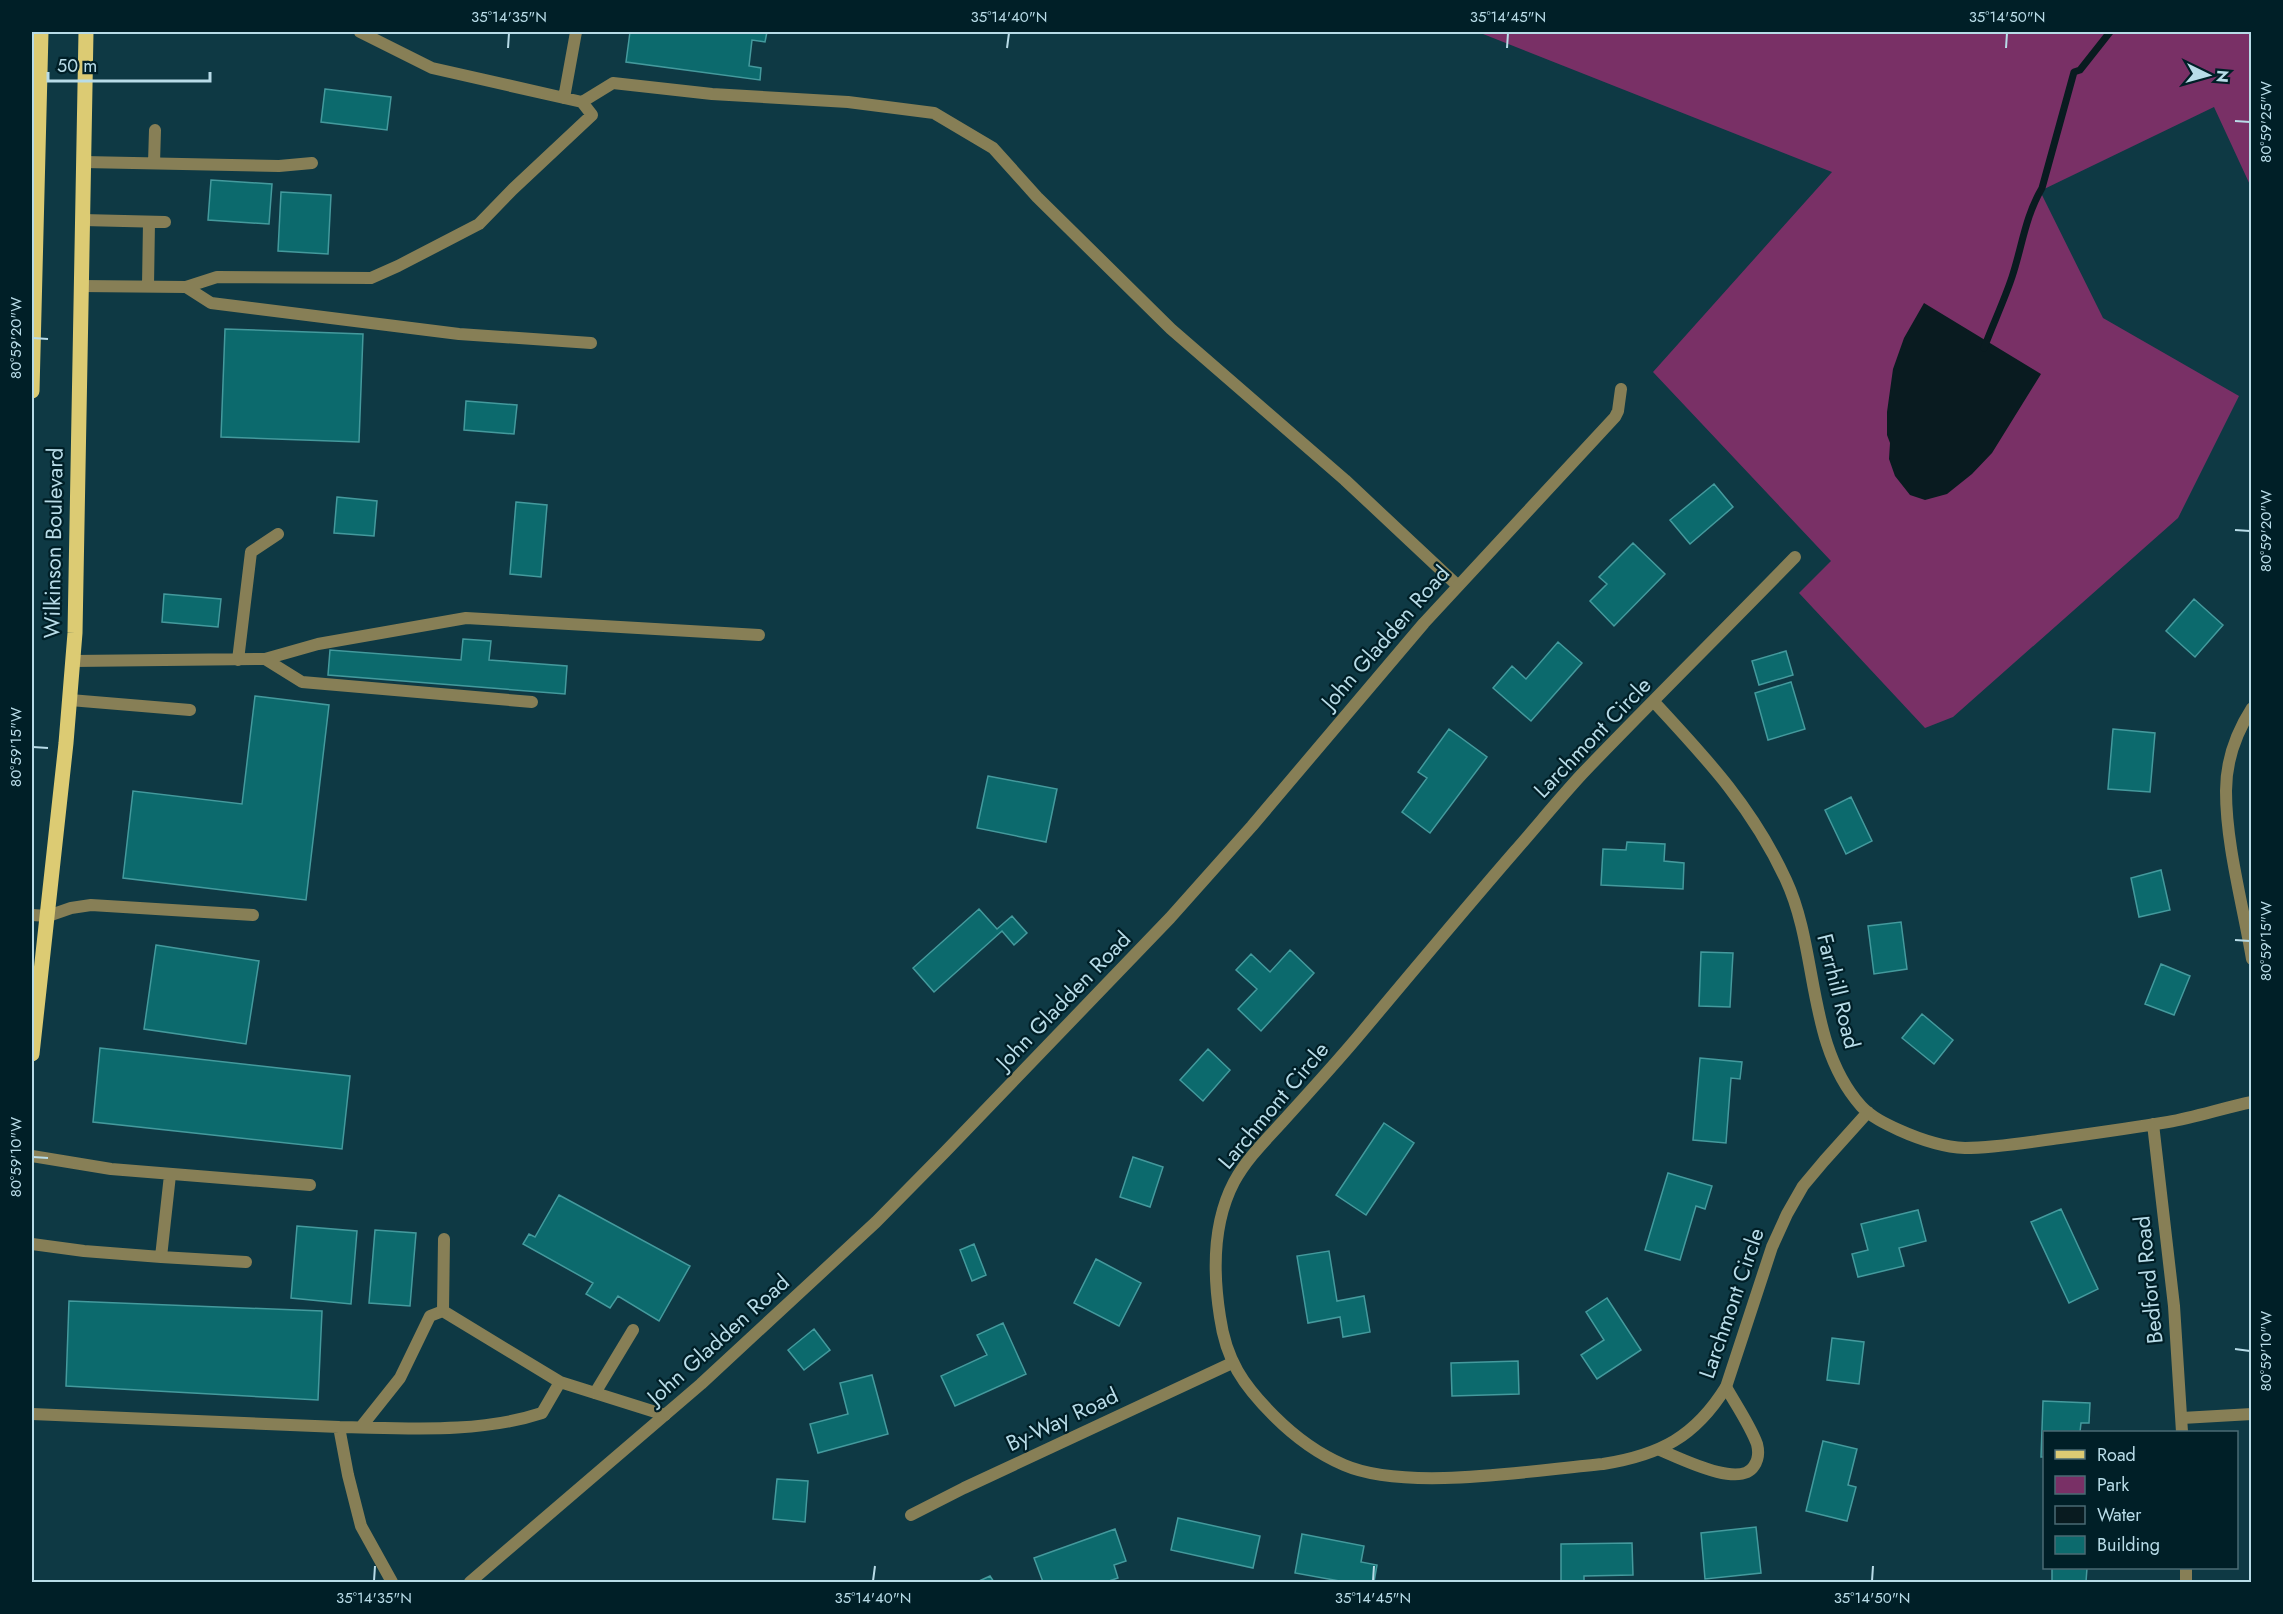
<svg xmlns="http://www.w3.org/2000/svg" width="2283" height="1614" font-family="Jost,sans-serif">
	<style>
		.green { fill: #793066 }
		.water { fill: #091b20 }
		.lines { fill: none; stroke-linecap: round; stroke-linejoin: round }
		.stream { stroke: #091b20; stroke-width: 7 }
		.building { fill: #0c6a6d; stroke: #449a9d; stroke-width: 1.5 }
		.service { stroke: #877f56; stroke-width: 12 }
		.minor { stroke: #877f56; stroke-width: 12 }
		.primary { stroke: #dccb73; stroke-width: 15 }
		.ticks { fill: none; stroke: #b8dce8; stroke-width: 2 }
		.labels { text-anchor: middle; stroke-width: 4.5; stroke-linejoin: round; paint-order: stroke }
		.street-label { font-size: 22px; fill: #b8dce8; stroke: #001f27 }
		.neatline { fill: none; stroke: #b8dce8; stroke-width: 2 }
		.ticks-label { font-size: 15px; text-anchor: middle; fill: #b8dce8 }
	</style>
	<rect width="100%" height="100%" fill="#0e3944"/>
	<!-- green -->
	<path class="green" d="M 1478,32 L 2251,32 L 2251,187 L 2214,107 L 2040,191 L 2103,318 L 2239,396 L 2178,518 L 1953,717 L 1925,728 L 1799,593 L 1831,561 L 1653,372 L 1832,172 Z"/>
	<!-- water -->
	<path class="water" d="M 1924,303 L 2041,374 L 1992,453 L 1972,474 L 1947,494 L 1925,500 L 1910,495 L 1895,476 L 1889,459 L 1890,443 L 1887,435 L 1887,412 L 1893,369 L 1904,338 Z"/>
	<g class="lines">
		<!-- stream -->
		<path class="stream" d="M 1984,348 C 1993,324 2004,301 2012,277 C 2022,247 2025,217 2042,188 L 2074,72 L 2080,70 L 2110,32"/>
	</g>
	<!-- building -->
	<path class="building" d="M 630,32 L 767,32 L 765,42 L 752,40 L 749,66 L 761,68 L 760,80 L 626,62 Z
		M 325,89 L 391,97 L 387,130 L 321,122 Z
		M 211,180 L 272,184 L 269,224 L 208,220 Z
		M 281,192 L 331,195 L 328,254 L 278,251 Z
		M 225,329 L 363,334 L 359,442 L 221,437 Z
		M 466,401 L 517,405 L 514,434 L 464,430 Z
		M 1714,484 L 1733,507 L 1690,544 L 1670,520 Z
		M 337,497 L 377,501 L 374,536 L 334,533 Z
		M 516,502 L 547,505 L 541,577 L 510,574 Z
		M 1633,543 L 1665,574 L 1614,626 L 1590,601 L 1607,584 L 1599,577 Z
		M 164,594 L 221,599 L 218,627 L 162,622 Z
		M 2194,599 L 2223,625 L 2195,657 L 2166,631 Z
		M 463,639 L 491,641 L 489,660 L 567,666 L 565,694 L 328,675 L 330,650 L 461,660 Z
		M 1558,642 L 1582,663 L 1531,721 L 1493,688 L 1512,666 L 1526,679 Z
		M 1786,651 L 1793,675 L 1759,685 L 1752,661 Z
		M 1791,682 L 1805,729 L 1768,740 L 1755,693 Z
		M 255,696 L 329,705 L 306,900 L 123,878 L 133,791 L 242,804 Z
		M 1449,729 L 1487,757 L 1430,833 L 1402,812 L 1427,778 L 1418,772 Z
		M 2113,729 L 2155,733 L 2150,792 L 2108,789 Z
		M 988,776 L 1057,789 L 1046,842 L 977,828 Z
		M 1851,797 L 1872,841 L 1846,854 L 1825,810 Z
		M 1627,842 L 1665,844 L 1664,861 L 1684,863 L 1683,889 L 1601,885 L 1603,849 L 1626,850 Z
		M 2161,870 L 2170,910 L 2139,917 L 2131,878 Z
		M 979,909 L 997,929 L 1012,916 L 1027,933 L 1014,945 L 1002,931 L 934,992 L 913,968 Z
		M 1901,922 L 1907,969 L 1874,974 L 1868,926 Z
		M 156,945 L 259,961 L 246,1044 L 144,1029 Z
		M 1290,950 L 1314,973 L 1261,1031 L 1238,1009 L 1257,989 L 1236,970 L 1251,954 L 1270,972 Z
		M 1701,952 L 1733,953 L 1730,1007 L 1699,1006 Z
		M 2161,964 L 2190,976 L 2174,1015 L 2145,1004 Z
		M 1922,1014 L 1953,1040 L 1934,1064 L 1902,1038 Z
		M 100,1048 L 350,1076 L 342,1149 L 93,1122 Z
		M 1208,1049 L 1230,1070 L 1203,1101 L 1180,1080 Z
		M 1700,1058 L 1742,1062 L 1740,1079 L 1731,1078 L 1726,1143 L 1693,1140 Z
		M 1384,1123 L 1414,1143 L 1366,1215 L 1336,1195 Z
		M 1133,1157 L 1163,1167 L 1150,1207 L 1120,1197 Z
		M 1668,1173 L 1712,1186 L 1705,1209 L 1696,1206 L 1680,1260 L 1645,1250 Z
		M 559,1195 L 690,1266 L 659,1321 L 618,1296 L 610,1308 L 586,1294 L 593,1283 L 523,1244 L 529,1234 L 535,1237 Z
		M 2061,1209 L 2098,1289 L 2069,1303 L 2031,1222 Z
		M 1918,1210 L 1926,1241 L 1899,1248 L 1904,1266 L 1858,1277 L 1852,1254 L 1868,1250 L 1861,1224 Z
		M 297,1226 L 357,1231 L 351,1304 L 291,1298 Z
		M 375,1230 L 416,1233 L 410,1306 L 369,1303 Z
		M 974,1244 L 986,1275 L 972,1281 L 960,1250 Z
		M 1329,1251 L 1337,1301 L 1364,1296 L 1370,1332 L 1343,1337 L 1340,1317 L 1308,1323 L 1297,1256 Z
		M 1096,1259 L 1141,1283 L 1119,1326 L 1074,1303 Z
		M 1607,1298 L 1641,1350 L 1597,1379 L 1581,1355 L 1604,1340 L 1586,1312 Z
		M 69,1301 L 322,1311 L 318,1400 L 66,1386 Z
		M 1003,1323 L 1026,1374 L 955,1406 L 941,1376 L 987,1355 L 977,1335 Z
		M 814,1329 L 830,1350 L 804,1370 L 788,1350 Z
		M 1832,1338 L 1864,1342 L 1859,1384 L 1827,1380 Z
		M 1518,1361 L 1519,1394 L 1452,1396 L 1451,1363 Z
		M 872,1375 L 888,1434 L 818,1453 L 810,1424 L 848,1414 L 840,1383 Z
		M 2043,1401 L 2090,1403 L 2089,1423 L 2081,1423 L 2080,1432 L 2044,1432 L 2044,1457 L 2041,1457 Z
		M 1823,1441 L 1857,1449 L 1848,1485 L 1856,1487 L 1847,1521 L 1806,1511 Z
		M 777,1479 L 808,1481 L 805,1522 L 773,1519 Z
		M 1178,1518 L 1260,1536 L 1253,1568 L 1171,1550 Z
		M 1756,1527 L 1761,1573 L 1705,1579 L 1701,1533 Z
		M 1115,1529 L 1126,1561 L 1114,1565 L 1118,1578 L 1106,1582 L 1043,1582 L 1034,1558 Z
		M 1302,1534 L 1364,1546 L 1361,1562 L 1377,1565 L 1374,1582 L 1345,1582 L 1295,1573 Z
		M 1632,1543 L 1633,1575 L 1584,1576 L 1584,1582 L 1561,1582 L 1561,1544 Z
		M 2052,1568 L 2087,1568 L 2086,1582 L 2052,1581 Z
		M 990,1576 L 994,1582 L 977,1582 Z"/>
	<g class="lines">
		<!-- service -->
		<path class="service" d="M 564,98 L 576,32
			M 582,102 L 613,83 L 712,94 L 848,102 L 934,113 L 993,148 L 1037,197 L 1171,329 L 1345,480 L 1457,585
			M 84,162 L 279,166 L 312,163
			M 154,163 L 155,130
			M 83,220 L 165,222
			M 81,286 L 186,287 L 217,277 L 371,278 L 398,266 L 479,224 L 513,189 L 592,115 L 582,102 L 432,68 L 360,32
			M 148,286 L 149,222
			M 186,287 L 211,303 L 459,334 L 591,343
			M 265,659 L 302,682 L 532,702
			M 238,660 L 251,552 L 278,534
			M 73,661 L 265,659 L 318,644 L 466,618 L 759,635
			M 70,700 L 190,710
			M 48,916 L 71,908 L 91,905 L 253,915
			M 32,1156 L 111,1169 L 310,1185
			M 32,1244 L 84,1251 L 161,1257 L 170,1175
			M 161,1257 L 246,1262
			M 443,1311 L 444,1239
			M 560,1382 L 665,1415
			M 595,1393 L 633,1330
			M 32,1414 L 339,1427 L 348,1475 L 361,1526 L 392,1582
			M 339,1427 C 406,1428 478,1434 542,1413 L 560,1382 L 443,1311 L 430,1316 L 400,1378 L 361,1427
			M 1660,1450 C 1680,1458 1740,1489 1754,1466 C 1759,1459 1759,1452 1757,1444 C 1750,1425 1736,1405 1726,1387"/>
		<!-- minor -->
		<path class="minor" d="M 1795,557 C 1724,630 1652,701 1582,774 C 1559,799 1537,826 1515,851 C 1463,911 1412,972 1361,1033 C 1336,1063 1310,1091 1284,1120 C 1266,1140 1247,1158 1234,1182 C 1213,1222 1213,1273 1220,1317 C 1226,1360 1243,1385 1274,1416 C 1295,1437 1316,1453 1344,1465 C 1406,1492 1534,1470 1603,1464 C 1660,1455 1695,1437 1726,1387 L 1772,1247 L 1787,1214 L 1803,1186 L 1824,1161 L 1868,1112
			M 1654,702 C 1707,759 1753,808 1786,880 C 1819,951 1806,1044 1861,1106 C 1871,1117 1886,1124 1899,1130 C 1919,1139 1943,1147 1965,1148 C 1996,1148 2029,1142 2060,1138 C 2096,1133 2132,1128 2168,1122 C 2196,1117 2223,1108 2252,1102
			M 2252,708 C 2236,733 2226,761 2226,791 C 2226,845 2243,905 2252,959
			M 32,915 L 48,916
			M 2153,1124 L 2174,1306 L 2182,1432
			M 2182,1418 L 2252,1414
			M 911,1515 L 964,1488 L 1232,1363
			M 2186,1568 L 2186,1582
			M 470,1582 L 701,1384 L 876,1222 L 945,1152 L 1170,918 L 1252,826 L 1424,623 L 1615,417 L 1618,411 L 1621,389"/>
		<!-- primary -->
		<path class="primary" d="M 32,391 L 41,32
			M 32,1054 L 66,743 L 75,633 L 86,32"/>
	</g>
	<!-- ticks -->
	<path class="ticks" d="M 508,48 L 509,33M 1007,48 L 1009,33M 1507,48 L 1508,33M 2006,48 L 2007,33M 2235,121 L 2250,122M 33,338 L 48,339M 2235,530 L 2250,531M 33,747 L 48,748M 2235,940 L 2250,941M 33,1157 L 48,1158M 2235,1349 L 2250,1351M 374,1581 L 375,1566M 873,1581 L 875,1566M 1373,1581 L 1374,1566M 1872,1581 L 1873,1566"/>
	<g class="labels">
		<!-- street labels -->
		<g class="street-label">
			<text transform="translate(53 543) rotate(-89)" y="8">Wilkinson Boulevard</text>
			<text transform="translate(1385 637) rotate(-49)" y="8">John Gladden Road</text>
			<text transform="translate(1592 737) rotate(-46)" y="8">Larchmont Circle</text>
			<text transform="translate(1839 991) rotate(76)" y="8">Farrhill Road</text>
			<text transform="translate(1063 1000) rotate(-46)" y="8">John Gladden Road</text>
			<text transform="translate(1273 1105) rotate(-50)" y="8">Larchmont Circle</text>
			<text transform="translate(2148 1280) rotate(-96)" y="8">Bedford Road</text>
			<text transform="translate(1731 1303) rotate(-71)" y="8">Larchmont Circle</text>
			<text transform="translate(718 1339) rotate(-42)" y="8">John Gladden Road</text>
			<text transform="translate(1062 1419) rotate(-25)" y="8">By-Way Road</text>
		</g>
	</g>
	<!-- border -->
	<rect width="2283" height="1614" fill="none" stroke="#001f27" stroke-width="66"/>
	<!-- legend -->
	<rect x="2043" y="1431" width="195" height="138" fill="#001f27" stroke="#4a6b74" stroke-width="1.5"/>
	<rect x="2055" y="1450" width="30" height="9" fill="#dccb73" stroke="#4a6b74" stroke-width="1.5"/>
	<text x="2097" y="1461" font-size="18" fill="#b8dce8">Road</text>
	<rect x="2055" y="1476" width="30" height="18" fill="#793066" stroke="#4a6b74" stroke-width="1.5"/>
	<text x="2097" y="1491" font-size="18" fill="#b8dce8">Park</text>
	<rect x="2055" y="1506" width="30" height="18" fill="#091b20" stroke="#4a6b74" stroke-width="1.5"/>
	<text x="2097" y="1521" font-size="18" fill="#b8dce8">Water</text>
	<rect x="2055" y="1536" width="30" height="18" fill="#0c6a6d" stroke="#4a6b74" stroke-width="1.5"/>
	<text x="2097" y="1551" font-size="18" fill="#b8dce8">Building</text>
	<!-- north arrow -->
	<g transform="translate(2208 75) rotate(95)" stroke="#001f27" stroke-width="4.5" paint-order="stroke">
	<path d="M0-4.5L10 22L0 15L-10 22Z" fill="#b8dce8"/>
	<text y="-9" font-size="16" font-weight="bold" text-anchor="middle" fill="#b8dce8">N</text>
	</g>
	<!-- scale -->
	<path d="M48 72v9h162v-9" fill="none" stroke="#b8dce8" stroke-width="3"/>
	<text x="57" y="72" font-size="18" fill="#b8dce8" stroke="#001f27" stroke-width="4.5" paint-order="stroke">50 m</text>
	<rect x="33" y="33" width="2217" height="1548" class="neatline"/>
	<g class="ticks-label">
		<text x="509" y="22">35°14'35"N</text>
		<text x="1009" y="22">35°14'40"N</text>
		<text x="1508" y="22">35°14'45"N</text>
		<text x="2007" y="22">35°14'50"N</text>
		<text transform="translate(2266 122) rotate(-90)" y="5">80°59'25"W</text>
		<text transform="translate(16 338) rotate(-90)" y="5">80°59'20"W</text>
		<text transform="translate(2266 531) rotate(-90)" y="5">80°59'20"W</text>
		<text transform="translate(16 747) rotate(-90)" y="5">80°59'15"W</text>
		<text transform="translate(2266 941) rotate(-90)" y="5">80°59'15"W</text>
		<text transform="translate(16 1157) rotate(-90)" y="5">80°59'10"W</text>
		<text transform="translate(2266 1351) rotate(-90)" y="5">80°59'10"W</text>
		<text x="374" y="1603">35°14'35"N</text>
		<text x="873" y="1603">35°14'40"N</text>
		<text x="1373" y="1603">35°14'45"N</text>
		<text x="1872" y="1603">35°14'50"N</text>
	</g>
</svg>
